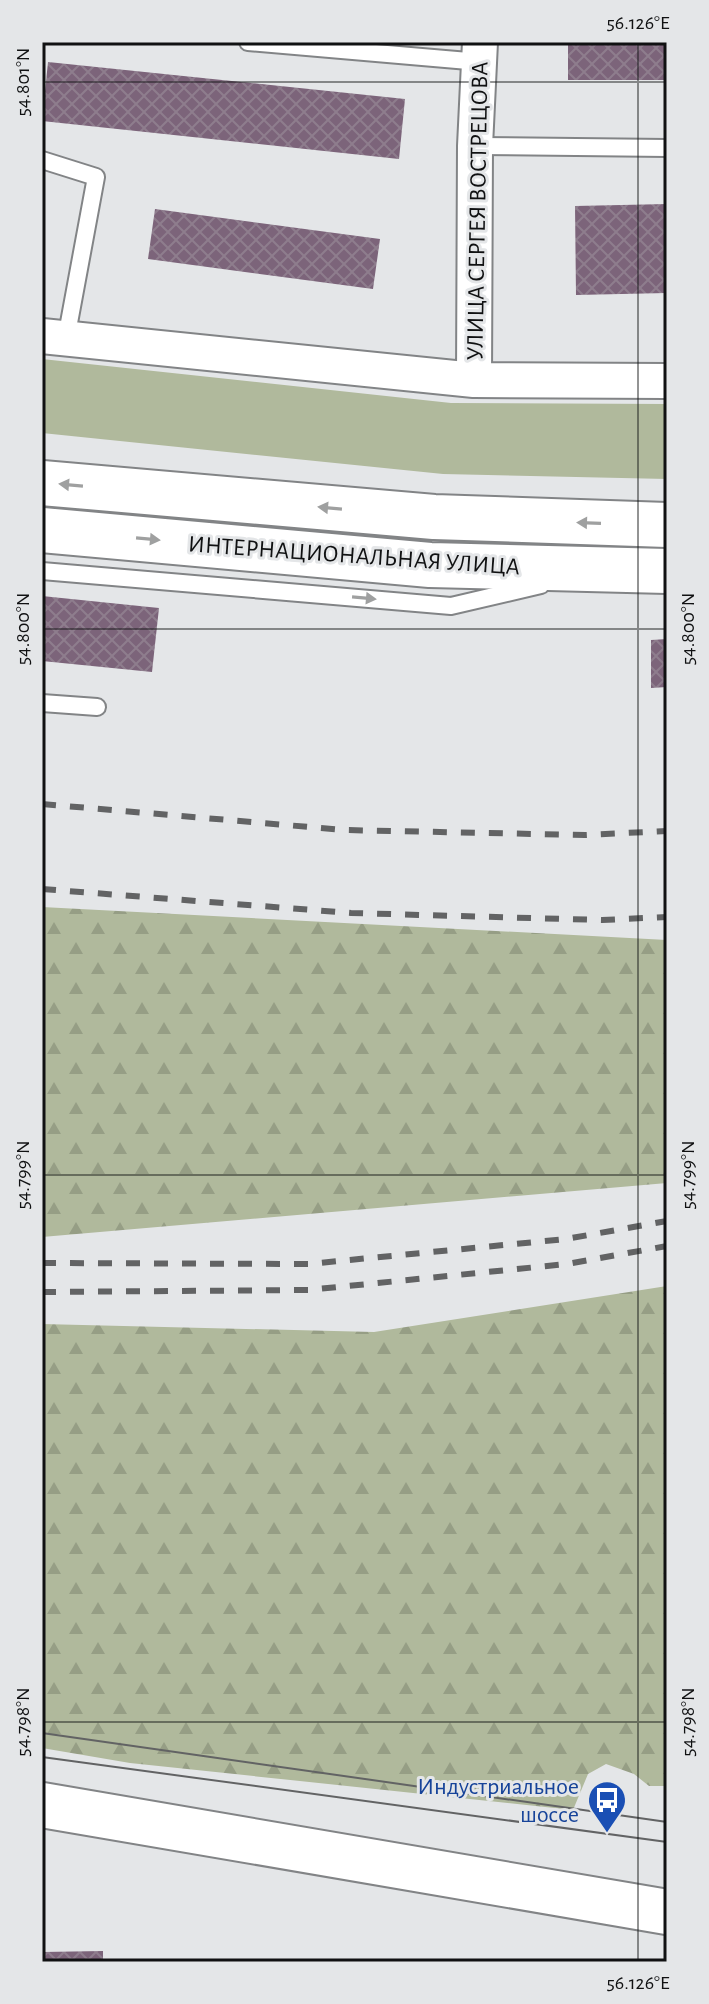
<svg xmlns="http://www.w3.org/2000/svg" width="709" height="2004" font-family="'Alegreya Sans',sans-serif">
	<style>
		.green { fill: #b0b99c }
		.forest { fill: url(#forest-firs) }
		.building { fill: url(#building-cross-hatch) }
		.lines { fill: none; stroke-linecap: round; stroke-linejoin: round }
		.lane-casing { stroke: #828486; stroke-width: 20 }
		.street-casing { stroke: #828486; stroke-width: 38 }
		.secondary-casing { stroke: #828486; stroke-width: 48 }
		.primary-casing { stroke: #828486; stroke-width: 48 }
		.lane { stroke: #fff; stroke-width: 16 }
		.street { stroke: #fff; stroke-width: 34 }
		.secondary { stroke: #fff; stroke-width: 44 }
		.primary { stroke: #fff; stroke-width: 44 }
		.tram { stroke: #626364; stroke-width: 2 }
		.rail { stroke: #626364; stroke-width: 6; stroke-dasharray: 14 14; stroke-linecap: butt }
		.oneway { fill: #9fa0a0 }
		.ticks { fill: none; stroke: #101112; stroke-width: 2; stroke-opacity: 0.45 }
		.labels { text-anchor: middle; stroke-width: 6; stroke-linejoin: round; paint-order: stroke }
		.street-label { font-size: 24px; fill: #101112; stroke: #e4e6e8 }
		.transit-label { font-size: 24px; fill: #164399; stroke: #e4e6e8; text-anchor: end }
		.neatline { fill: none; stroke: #101112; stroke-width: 3 }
		.ticks-label { font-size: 20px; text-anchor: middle; fill: #101112 }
	</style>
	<defs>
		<pattern id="forest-firs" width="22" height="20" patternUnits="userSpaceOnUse" patternTransform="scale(2)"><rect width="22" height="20" fill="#b0b99c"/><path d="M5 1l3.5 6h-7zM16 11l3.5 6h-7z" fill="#969e85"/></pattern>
		<pattern id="building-cross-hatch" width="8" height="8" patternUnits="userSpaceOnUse" patternTransform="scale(2)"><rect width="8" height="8" fill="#7c647a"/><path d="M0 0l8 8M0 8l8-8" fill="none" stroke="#8e7d8d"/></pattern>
	</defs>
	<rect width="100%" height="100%" fill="#e4e6e8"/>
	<!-- green -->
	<path class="green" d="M 42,359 L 451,403 L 667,404 L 667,479 L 443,474 L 42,433 Z"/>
	<!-- forest -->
	<path class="forest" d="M 42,907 L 667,940 L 667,1183 L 42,1237 Z
		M 667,1286 L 667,1786 L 649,1786 L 634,1774 L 606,1764 L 588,1774 L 573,1810 L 130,1763 L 42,1748 L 42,1324 L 374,1332 Z"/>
	<!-- building -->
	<path class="building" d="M 568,42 L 667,42 L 667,80 L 568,80 Z
		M 48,62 L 405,99 L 399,159 L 42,121 Z
		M 667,204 L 667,293 L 576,295 L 575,206 Z
		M 155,209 L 380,239 L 373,289 L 148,259 Z
		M 42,596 L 159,608 L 152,672 L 42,661 Z
		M 667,639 L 667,687 L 651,688 L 651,640 Z
		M 103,1951 L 103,1962 L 42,1962 L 42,1952 Z"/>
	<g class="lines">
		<!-- lane casing -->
		<g class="lane-casing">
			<path id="lane" d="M 248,42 L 480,62
				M 475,146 L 667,148
				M 42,160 L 96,177 L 66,339
				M 42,571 L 451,606 L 541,585
				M 42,703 L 97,707"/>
		</g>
		<!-- street casing -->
		<g class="street-casing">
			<path id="street" d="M 42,336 L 474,380 L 667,381
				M 474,380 L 475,146 L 480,42"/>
		</g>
		<!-- secondary casing -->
		<g class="secondary-casing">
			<path id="secondary" d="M 42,483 L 434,517 L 667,525
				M 42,530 L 430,565 L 667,571"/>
		</g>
		<!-- primary casing -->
		<g class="primary-casing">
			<path id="primary" d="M 42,1805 L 667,1912"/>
		</g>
		<!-- lane -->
		<use href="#lane" class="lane"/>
		<!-- street -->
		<use href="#street" class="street"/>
		<!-- secondary -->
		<use href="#secondary" class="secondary"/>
		<!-- primary -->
		<use href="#primary" class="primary"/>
		<!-- tram -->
		<path class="tram" d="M 42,1733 L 667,1822
			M 42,1757 L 667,1842"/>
		<!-- rail -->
		<path class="rail" d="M 42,804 L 344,830 L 585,835 L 667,831
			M 42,889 L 351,913 L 602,920 L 667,917
			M 42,1263 L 308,1264 L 566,1239 L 667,1221
			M 42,1292 L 308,1290 L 567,1264 L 667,1246"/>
	</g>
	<!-- one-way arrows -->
	<defs><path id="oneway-solid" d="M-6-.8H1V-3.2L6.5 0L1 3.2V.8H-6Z" transform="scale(2)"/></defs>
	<g class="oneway">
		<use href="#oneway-solid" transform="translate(71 485) rotate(-175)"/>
		<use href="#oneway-solid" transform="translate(330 508) rotate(-175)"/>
		<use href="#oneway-solid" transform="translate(589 523) rotate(-178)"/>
		<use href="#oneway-solid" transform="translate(148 539) rotate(5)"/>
		<use href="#oneway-solid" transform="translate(364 598) rotate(5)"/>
	</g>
	<!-- ticks -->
	<path class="ticks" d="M 638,42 L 638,1962M 42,82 L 667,82M 42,629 L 667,629M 42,1175 L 667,1175M 42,1722 L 667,1722"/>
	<!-- icons -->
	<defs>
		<g id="bus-pin" transform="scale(2)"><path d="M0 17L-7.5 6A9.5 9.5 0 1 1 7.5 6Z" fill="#1a4fb4" stroke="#e4e6e8"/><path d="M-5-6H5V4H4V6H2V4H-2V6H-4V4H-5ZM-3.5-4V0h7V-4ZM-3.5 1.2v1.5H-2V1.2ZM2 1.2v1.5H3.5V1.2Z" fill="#fff"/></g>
	</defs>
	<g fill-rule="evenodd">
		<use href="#bus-pin" x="607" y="1800"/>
	</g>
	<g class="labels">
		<!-- street labels -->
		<g class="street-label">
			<text transform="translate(477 211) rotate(-89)" y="8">УЛИЦА СЕРГЕЯ ВОСТРЕЦОВА</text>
			<text transform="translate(354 555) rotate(4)" y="8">ИНТЕРНАЦИОНАЛЬНАЯ УЛИЦА</text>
		</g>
		<!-- transit labels -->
		<g class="transit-label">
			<text x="579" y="1794">Индустриальное<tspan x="579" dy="28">шоссе</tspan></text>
		</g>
	</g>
	<!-- border -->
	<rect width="709" height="2004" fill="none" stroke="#e4e6e8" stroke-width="88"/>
	<rect x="44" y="44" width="621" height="1916" class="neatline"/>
	<g class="ticks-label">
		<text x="638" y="29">56.126°E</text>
		<text transform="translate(22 82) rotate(-90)" y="7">54.801°N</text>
		<text transform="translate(22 629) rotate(-90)" y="7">54.800°N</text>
		<text transform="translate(687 629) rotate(-90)" y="7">54.800°N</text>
		<text transform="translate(22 1175) rotate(-90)" y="7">54.799°N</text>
		<text transform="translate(687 1175) rotate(-90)" y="7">54.799°N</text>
		<text transform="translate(22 1722) rotate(-90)" y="7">54.798°N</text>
		<text transform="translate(687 1722) rotate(-90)" y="7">54.798°N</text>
		<text x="638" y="1989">56.126°E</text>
	</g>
</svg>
